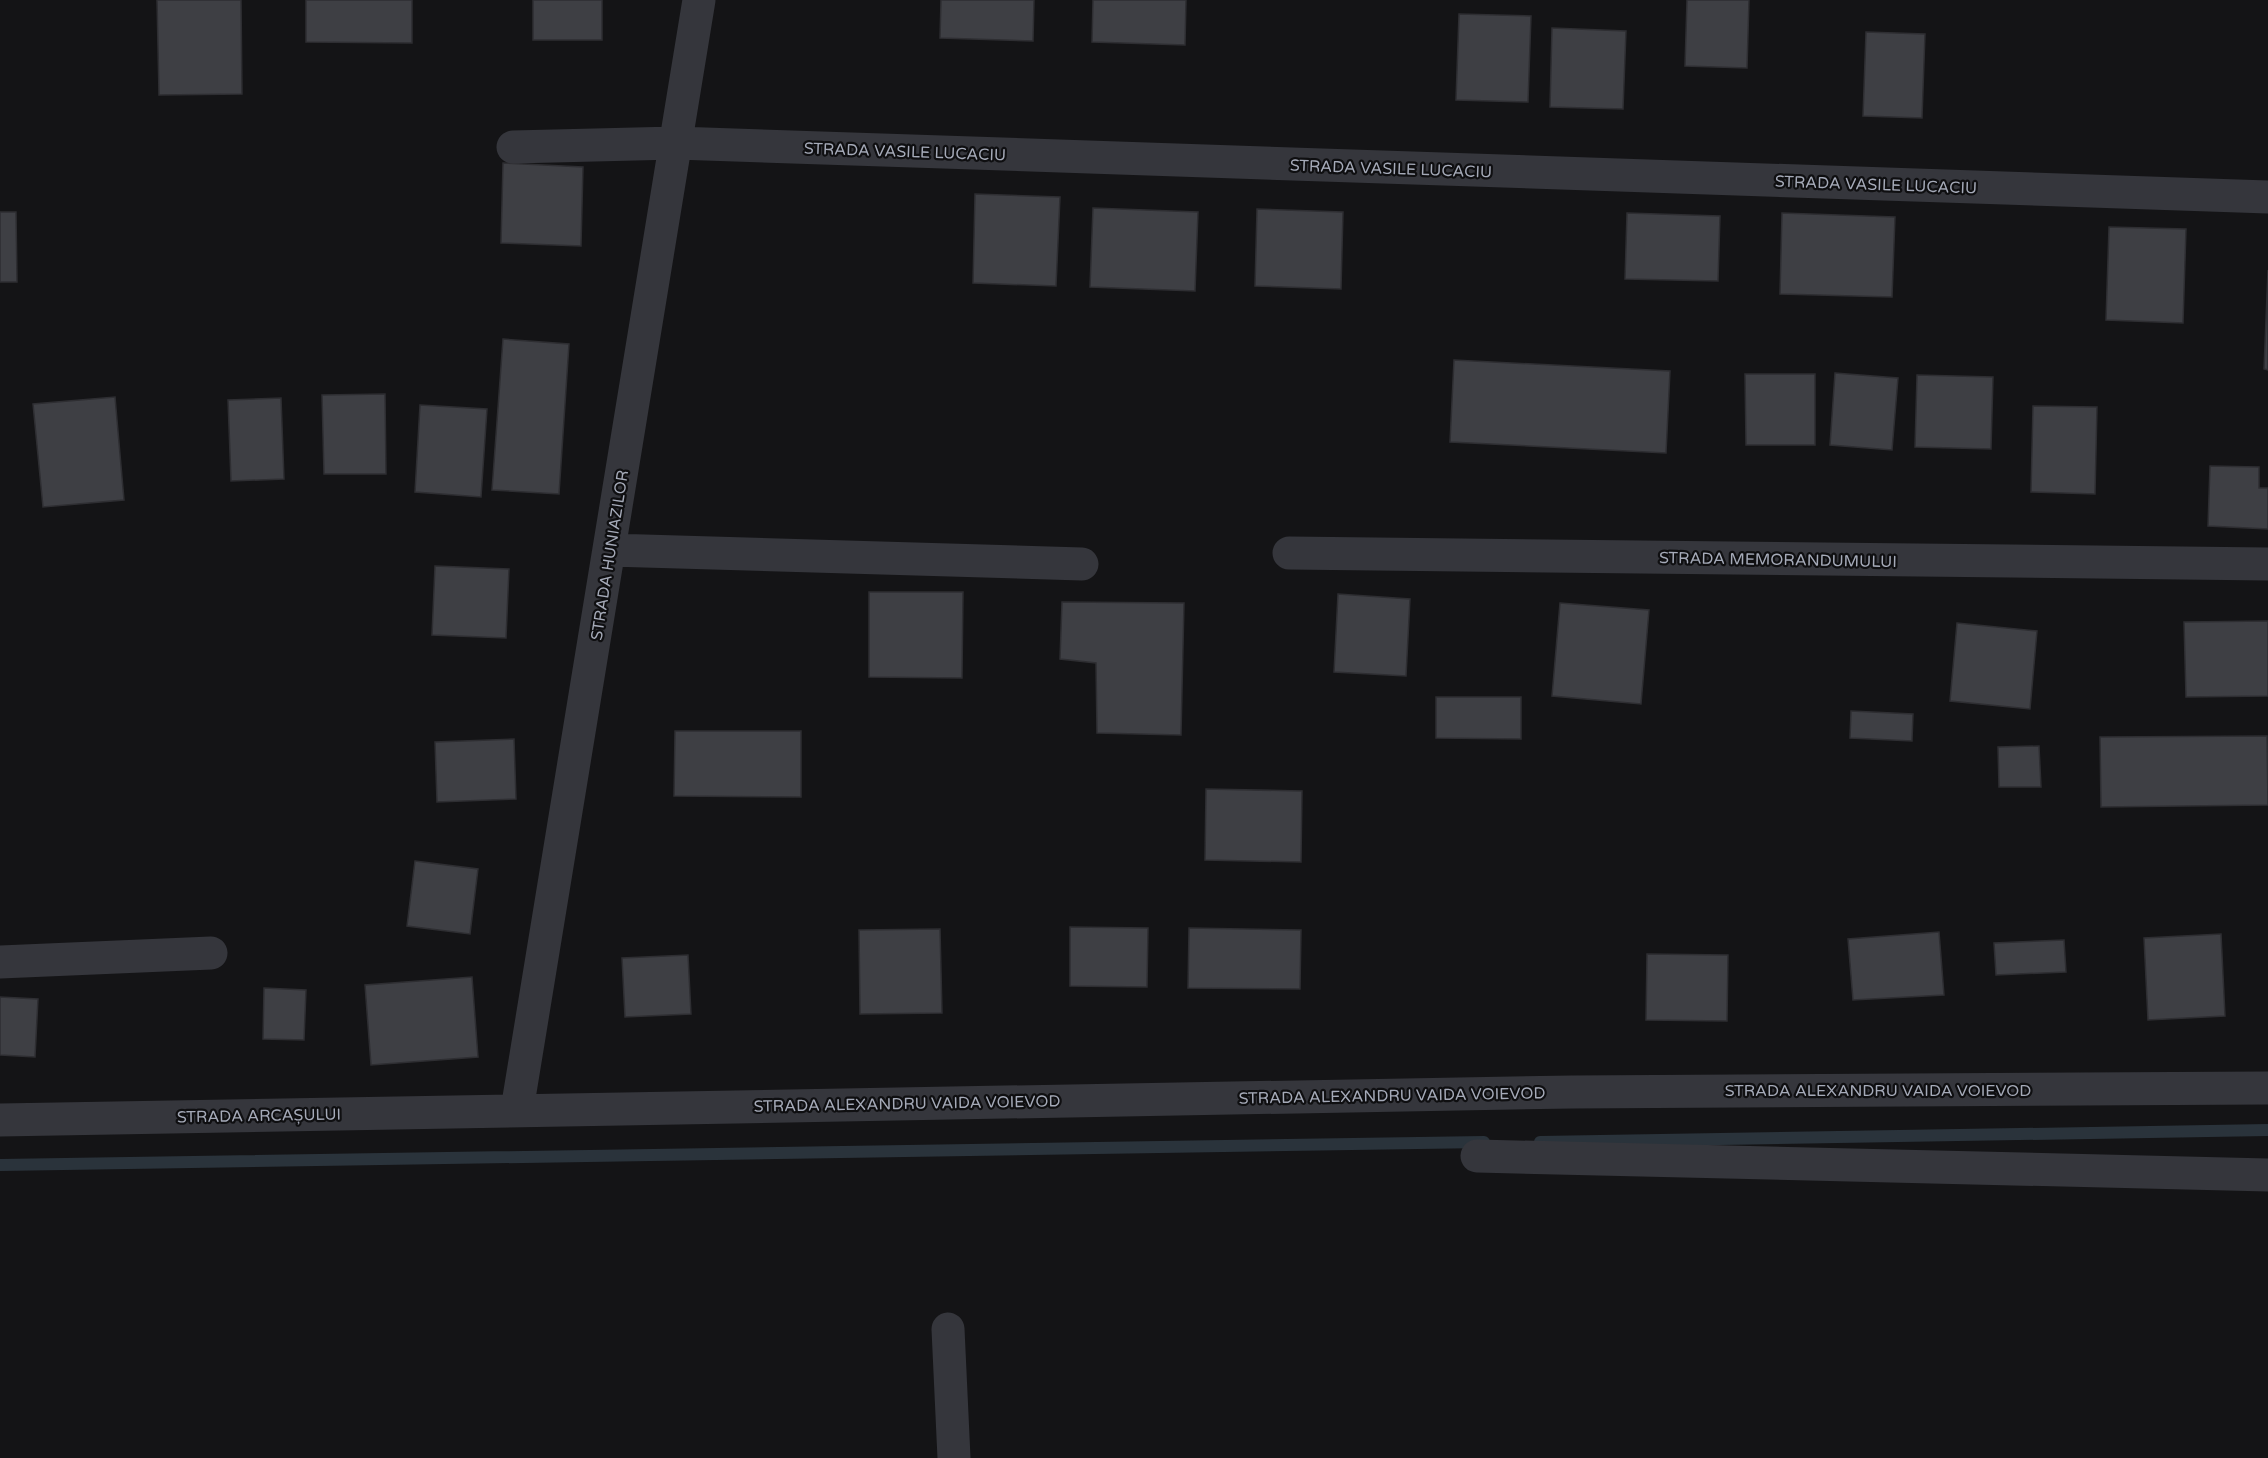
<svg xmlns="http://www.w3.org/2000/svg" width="2268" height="1458" font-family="'Varela Round',sans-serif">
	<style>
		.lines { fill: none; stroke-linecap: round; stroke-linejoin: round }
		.stream { stroke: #2a333b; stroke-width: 12 }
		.building { fill: #3e3f44; stroke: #2e2e32; stroke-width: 1.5 }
		.minor { stroke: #35363c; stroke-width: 33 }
		.labels { text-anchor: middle; stroke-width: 4.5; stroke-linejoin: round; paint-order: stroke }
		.street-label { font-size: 16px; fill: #a5aab8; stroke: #0f0f11 }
	</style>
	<rect width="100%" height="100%" fill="#141416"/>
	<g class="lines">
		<!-- stream -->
		<path class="stream" d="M 1540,1142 L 2268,1130
			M 0,1165 L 1484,1142"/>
	</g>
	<!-- building -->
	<path class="building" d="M 157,0 L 241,0 L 242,94 L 159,95 Z
		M 306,0 L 412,0 L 412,43 L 306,42 Z
		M 533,0 L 602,0 L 602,40 L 533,40 Z
		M 941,0 L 1034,0 L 1033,41 L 940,38 Z
		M 1093,0 L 1186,0 L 1185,45 L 1092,42 Z
		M 1687,0 L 1749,0 L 1747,68 L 1685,66 Z
		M 1459,14 L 1531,16 L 1528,102 L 1456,100 Z
		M 1552,28 L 1626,31 L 1623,109 L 1550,107 Z
		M 1866,32 L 1925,34 L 1922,118 L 1863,116 Z
		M 503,163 L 583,167 L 581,246 L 501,243 Z
		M 975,194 L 1060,197 L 1056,286 L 973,283 Z
		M 1093,208 L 1198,212 L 1195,291 L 1090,287 Z
		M 1257,209 L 1343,212 L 1341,289 L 1255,286 Z
		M 0,212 L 16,212 L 17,282 L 0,282 Z
		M 1627,213 L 1720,216 L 1718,281 L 1625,279 Z
		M 1782,213 L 1895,217 L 1892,297 L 1780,294 Z
		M 2109,227 L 2186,229 L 2183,323 L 2106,320 Z
		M 2268,270 L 2268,370 L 2264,369 Z
		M 503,339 L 569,344 L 559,494 L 492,490 Z
		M 1454,360 L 1670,371 L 1666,453 L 1450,442 Z
		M 1835,373 L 1898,378 L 1892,450 L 1830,445 Z
		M 1745,374 L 1815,374 L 1815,445 L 1746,445 Z
		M 1917,375 L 1993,377 L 1991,449 L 1915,447 Z
		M 385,394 L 386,474 L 324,474 L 322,395 Z
		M 115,397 L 124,500 L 43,507 L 33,404 Z
		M 281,398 L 284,479 L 231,481 L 228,400 Z
		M 420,405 L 487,409 L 481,497 L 415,492 Z
		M 2033,406 L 2097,407 L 2095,494 L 2031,492 Z
		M 2210,466 L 2259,467 L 2259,488 L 2268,488 L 2268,529 L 2208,526 Z
		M 435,566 L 509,569 L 506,638 L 432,635 Z
		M 869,592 L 963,592 L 962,678 L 869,677 Z
		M 1338,594 L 1410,599 L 1406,676 L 1334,672 Z
		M 1062,602 L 1184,603 L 1181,735 L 1097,733 L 1096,663 L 1060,659 Z
		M 1560,603 L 1649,610 L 1641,704 L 1552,696 Z
		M 2268,621 L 2268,696 L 2186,697 L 2184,622 Z
		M 1957,623 L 2037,631 L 2030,709 L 1950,701 Z
		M 1436,697 L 1521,697 L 1521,739 L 1436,738 Z
		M 1851,711 L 1913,714 L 1912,741 L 1850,738 Z
		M 675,731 L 801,731 L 801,797 L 674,796 Z
		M 2267,736 L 2268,805 L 2101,807 L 2100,737 Z
		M 514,739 L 516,799 L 437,802 L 435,742 Z
		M 2039,746 L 2041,787 L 1999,787 L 1998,747 Z
		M 1206,789 L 1302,791 L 1301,862 L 1205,860 Z
		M 415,861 L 478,869 L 470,934 L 407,926 Z
		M 1070,927 L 1148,928 L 1147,987 L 1070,986 Z
		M 1189,928 L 1301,930 L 1300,989 L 1188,988 Z
		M 940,929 L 942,1013 L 860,1014 L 859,930 Z
		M 1939,932 L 1944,995 L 1853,1000 L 1848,939 Z
		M 2221,934 L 2225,1016 L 2148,1020 L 2144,938 Z
		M 2064,940 L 2066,972 L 1996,975 L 1994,943 Z
		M 1647,954 L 1728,955 L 1727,1021 L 1646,1020 Z
		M 688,955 L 691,1014 L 625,1017 L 622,958 Z
		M 472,977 L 478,1057 L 371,1065 L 365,985 Z
		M 264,988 L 306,990 L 304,1040 L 263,1039 Z
		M 0,997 L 38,999 L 35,1057 L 0,1055 Z"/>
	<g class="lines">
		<!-- minor -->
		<path class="minor" d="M 513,147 L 676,143 L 2268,197
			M 610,550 L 1082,564
			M 1289,553 L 2268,564
			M 0,962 L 211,953
			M 517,1110 L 699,0
			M 0,1120 L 1572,1092 L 2268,1088
			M 1477,1156 L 2268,1175
			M 948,1329 L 954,1458"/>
	</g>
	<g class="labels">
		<!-- street labels -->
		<g class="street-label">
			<text transform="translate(905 151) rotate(2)" y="6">STRADA VASILE LUCACIU</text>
			<text transform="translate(1391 168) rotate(2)" y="6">STRADA VASILE LUCACIU</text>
			<text transform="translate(1876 184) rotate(2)" y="6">STRADA VASILE LUCACIU</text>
			<text transform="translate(609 555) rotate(-81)" y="6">STRADA HUNIAZILOR</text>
			<text transform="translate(1778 559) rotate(1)" y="6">STRADA MEMORANDUMULUI</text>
			<text x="1878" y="1096">STRADA ALEXANDRU VAIDA VOIEVOD</text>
			<text transform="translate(1392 1095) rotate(-1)" y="6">STRADA ALEXANDRU VAIDA VOIEVOD</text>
			<text transform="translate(907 1103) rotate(-1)" y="6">STRADA ALEXANDRU VAIDA VOIEVOD</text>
			<text transform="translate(259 1115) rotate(-1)" y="6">STRADA ARCAȘULUI</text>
		</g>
	</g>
</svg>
